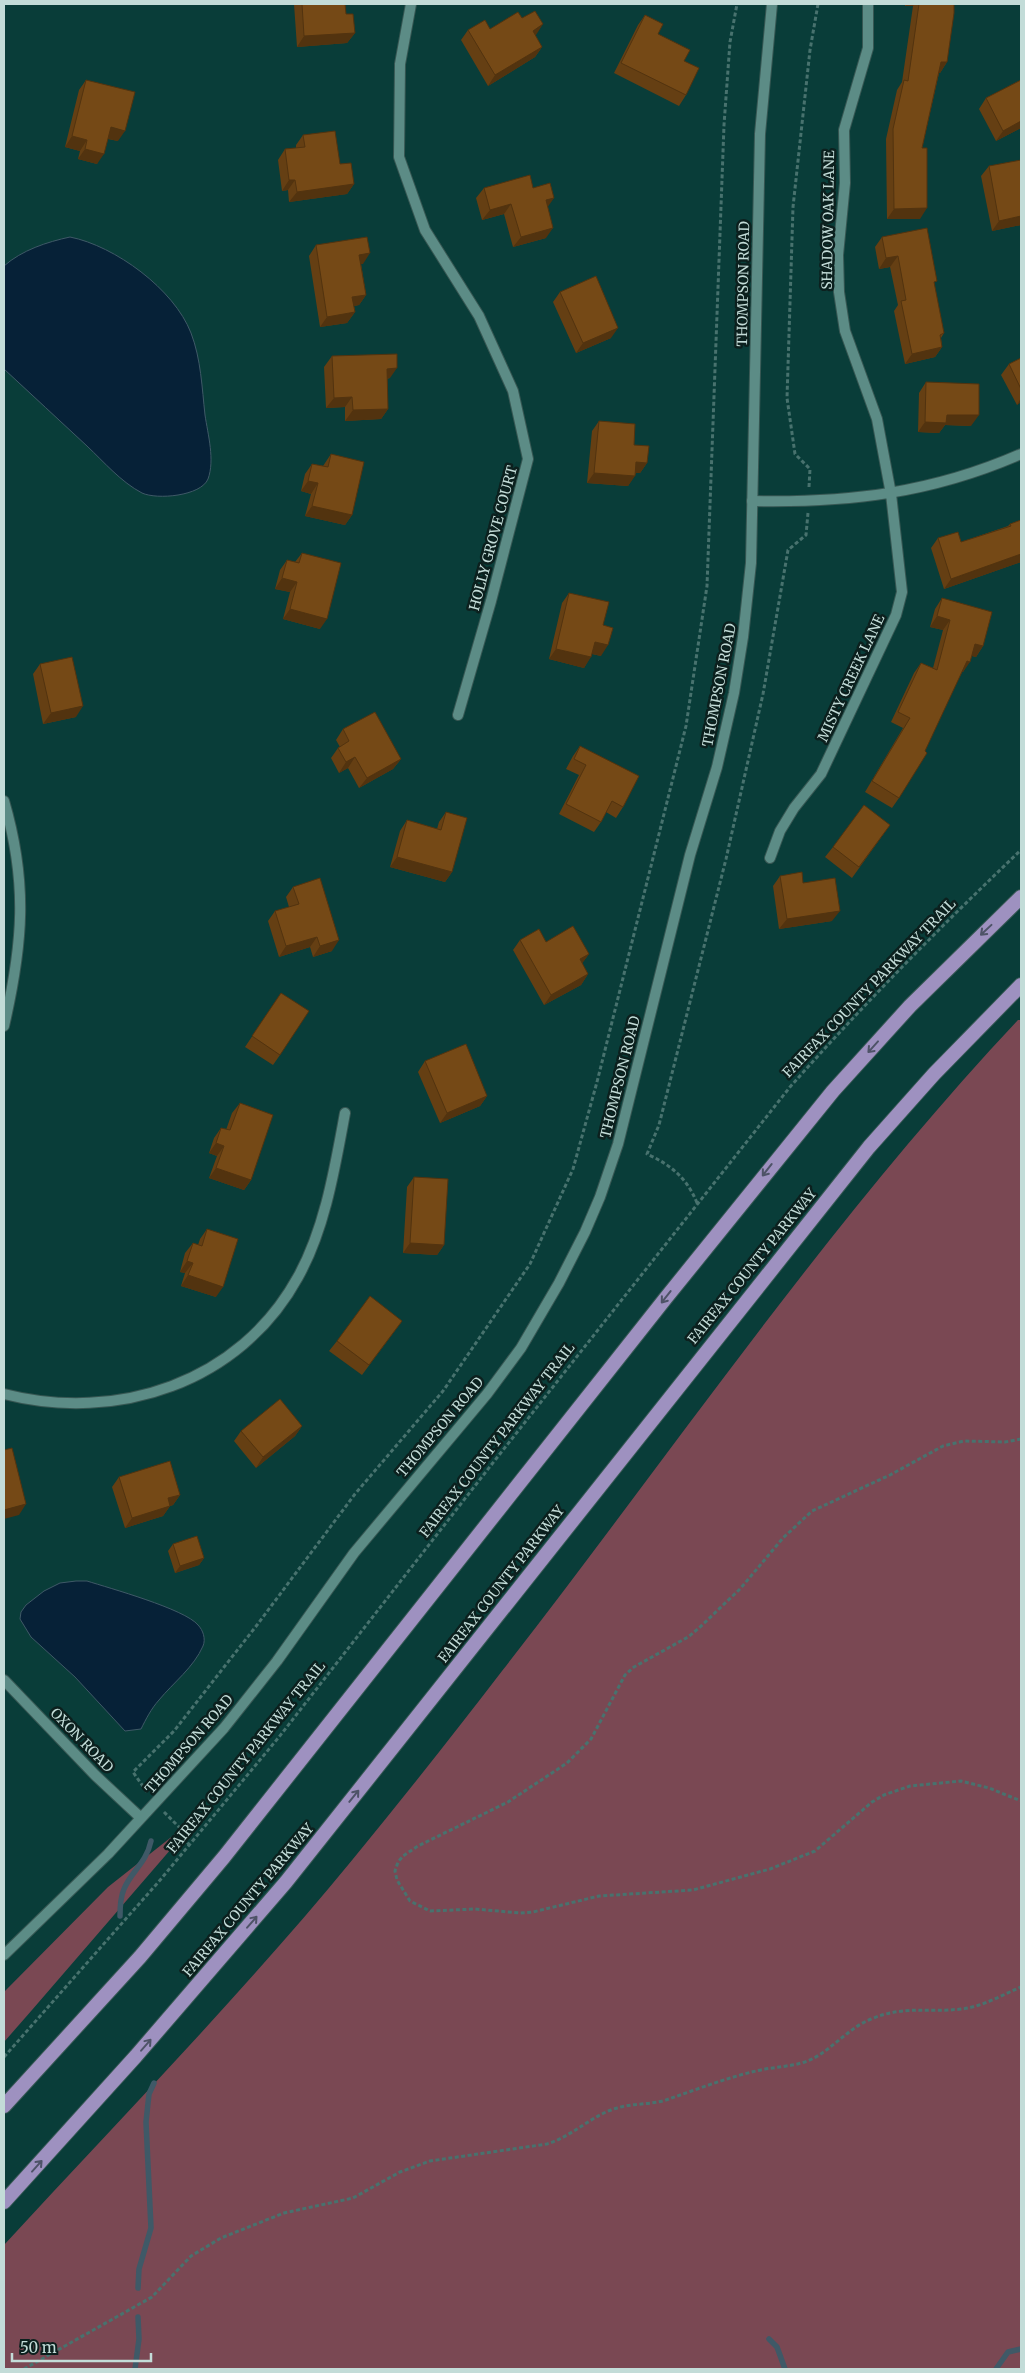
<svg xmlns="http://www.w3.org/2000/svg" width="1025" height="2373" font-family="Merriweather,serif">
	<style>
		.green { fill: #7a4853 }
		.water { fill: #062137; stroke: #3f5967 }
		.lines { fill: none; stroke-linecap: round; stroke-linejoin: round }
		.stream { stroke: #3f5967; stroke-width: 5.5 }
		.minor-casing { stroke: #375753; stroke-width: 12 }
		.tertiary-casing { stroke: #375753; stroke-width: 12 }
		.trunk-casing { stroke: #375753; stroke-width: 16 }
		.path { stroke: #48726e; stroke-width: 3; stroke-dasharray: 4 2.5; stroke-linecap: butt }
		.minor { stroke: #5c8c86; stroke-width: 10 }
		.tertiary { stroke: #5c8c86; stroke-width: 10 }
		.trunk { stroke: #9e91c0; stroke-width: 14 }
		.wall { fill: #653f13 }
		.shaded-wall { fill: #52330f }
		.building { fill: #754916; stroke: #52330f }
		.oneway { stroke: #4e5367 }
		.labels { text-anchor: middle; stroke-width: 5; stroke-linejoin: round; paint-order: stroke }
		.street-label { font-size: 14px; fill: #c3dcd8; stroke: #0c201e }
	</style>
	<rect width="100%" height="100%" fill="#093d39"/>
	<!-- green -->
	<path class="green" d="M 1018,1020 L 1021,1020 L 1021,2369 L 4,2369 L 4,2245 C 121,2118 243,1993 353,1859 C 403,1798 453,1735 502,1671 C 672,1453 828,1222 1018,1020 Z
		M 203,1812 L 32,2010 L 4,2042 L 4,1992 L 108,1887 Z"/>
	<!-- water -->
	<path class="water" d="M 70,237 C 115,246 174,289 191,333 C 201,359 202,388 205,415 C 208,435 215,460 208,479 C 201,496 157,500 142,493 C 121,482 104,462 87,446 C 59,420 32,395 4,369 L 4,266 C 22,250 47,242 70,237 Z
		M 76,1581 L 87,1581 C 109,1588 185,1609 198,1625 C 203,1630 206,1639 203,1646 C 194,1667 173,1683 159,1700 C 151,1709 146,1719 141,1729 L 125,1731 L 75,1677 L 31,1637 L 20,1619 L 21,1612 L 26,1605 L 44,1591 L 60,1583 Z"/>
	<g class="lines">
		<!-- stream -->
		<path class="stream" d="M 120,1916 C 120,1907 120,1898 124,1889 C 132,1870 146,1864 151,1841
			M 138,2288 L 139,2269 L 151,2228 L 146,2122 L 149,2094 L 154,2083
			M 769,2339 L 777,2347 L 785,2369
			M 135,2369 L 139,2339 L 138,2317
			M 996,2369 L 1008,2352 L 1021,2349"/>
		<!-- minor casing -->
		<g class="minor-casing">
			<path id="minor" d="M 411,4 L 400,64 L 399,157 L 425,230 L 479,316 L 513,391 L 528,459 L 491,601 L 458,715
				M 752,501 C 849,503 932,493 1021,454
				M 4,801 C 28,883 23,944 4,1026
				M 770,858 L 780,831 L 794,808 L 821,774 L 896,615 L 902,592 L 891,494 L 877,419 L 845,331 L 839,292 L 838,255 L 845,183 L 844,130 L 868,48 L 868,4
				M 4,1394 C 117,1423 240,1383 298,1277 C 325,1229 335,1167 345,1113"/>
		</g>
		<!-- tertiary casing -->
		<g class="tertiary-casing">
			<path id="tertiary" d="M 4,1680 L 95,1775 L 141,1818
				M 4,1955 L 108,1854 L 224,1728 L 277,1661 L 354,1553 L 487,1394 L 521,1348 L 559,1283 L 585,1232 L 600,1197 L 618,1144 L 690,855 L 717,767 L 734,693 L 743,637 L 751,563 L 760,134 L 772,4"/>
		</g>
		<!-- trunk casing -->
		<g class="trunk-casing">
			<path id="trunk" d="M 4,2106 L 140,1957 L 224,1857 L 665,1299 L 833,1091 L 910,1006 L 1021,897
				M 4,2202 L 136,2056 L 286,1882 L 869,1147 L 934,1074 L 1021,985"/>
		</g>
		<!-- path -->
		<path class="path" d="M 809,487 L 810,469 L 795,454 L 787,398 L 793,207 L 810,50 L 818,4
			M 697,1203 C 687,1178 671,1165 647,1154 L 659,1125 L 726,859 L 763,694 L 788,550 L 806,535 L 808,513
			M 1021,1439 L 1005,1442 L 964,1441 L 943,1446 L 890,1475 L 812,1511 L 783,1538 L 740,1589 L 699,1628 L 688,1637 L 634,1667 L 625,1675 L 591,1739 L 567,1763 L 508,1802 L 418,1846 L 403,1856 L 398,1862 L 395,1871 L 397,1880 L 410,1901 L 430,1911 L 475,1909 L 520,1913 L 533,1912 L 599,1896 L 693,1890 L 770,1869 L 815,1851 L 872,1802 L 884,1795 L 910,1786 L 961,1781 L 989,1788 L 1021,1801
			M 147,1792 L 133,1772 L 174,1731 L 257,1625 L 355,1494 L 443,1391 L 530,1264 L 573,1169 L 597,1082 L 686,726 L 707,586 L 724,125 L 730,42 L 737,4
			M 164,1812 L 180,1828 L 189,1845
			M 4,2057 L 161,1879 L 279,1737 L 492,1464 L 790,1087 C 863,1005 941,926 1021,850
			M 24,2369 L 152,2297 L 191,2256 L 221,2238 L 284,2213 L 353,2198 L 400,2172 L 430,2161 L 547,2144 C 573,2136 592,2115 617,2108 C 633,2103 650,2105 666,2100 C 695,2090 726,2078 756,2071 C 772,2067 789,2067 805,2062 C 830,2053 846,2029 871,2019 C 905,2005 927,2013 961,2009 C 982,2007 1002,1995 1021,1987"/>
		<!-- minor -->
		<use href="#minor" class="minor"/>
		<!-- tertiary -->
		<use href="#tertiary" class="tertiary"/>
		<!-- trunk -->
		<use href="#trunk" class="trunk"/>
	</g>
	<!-- wall -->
	<path class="wall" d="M 294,4 L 345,4 L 346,14 L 355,33 L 347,43 L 297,47 Z
		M 905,4 L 954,4 L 947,62 L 940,73 L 939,73 L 922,148 L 920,219 L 887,219 L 886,139 L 897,90 L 902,82 L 913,6 L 905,6 Z
		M 645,15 L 658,34 L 684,61 L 686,95 L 679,106 L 614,73 L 638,25 Z
		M 522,18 L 535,35 L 542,47 L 535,57 L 488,86 L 461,40 L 468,30 L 490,29 Z
		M 86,80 L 118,141 L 108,139 L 97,164 L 78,159 L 80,151 L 65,147 L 79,90 Z
		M 1021,80 L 1021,128 L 996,141 L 979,109 L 986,98 Z
		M 303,135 L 340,164 L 354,184 L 347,194 L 289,202 L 288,190 L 282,191 L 278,160 L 285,149 L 296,148 L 296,145 Z
		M 989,166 L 1021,225 L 992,231 L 981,176 Z
		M 484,188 L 533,188 L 548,207 L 546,238 L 513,247 L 504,214 L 482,220 L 476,198 Z
		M 882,237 L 934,285 L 944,333 L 941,338 L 942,347 L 935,357 L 905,364 L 894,311 L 898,305 L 890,267 L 879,269 L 875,247 Z
		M 316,245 L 363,264 L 361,264 L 366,295 L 359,305 L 354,306 L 355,312 L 347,323 L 320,327 L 309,256 Z
		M 560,292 L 611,338 L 576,353 L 553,302 Z
		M 332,356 L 390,378 L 387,379 L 388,409 L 381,419 L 345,421 L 345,407 L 326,408 L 324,367 Z
		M 1021,358 L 1021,402 L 1017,405 L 1001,375 L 1009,364 Z
		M 926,382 L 971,426 L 945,425 L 939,433 L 918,432 L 919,393 Z
		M 599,421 L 634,445 L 647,463 L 640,473 L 636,473 L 628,486 L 587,483 L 592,431 Z
		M 331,454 L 352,515 L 345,525 L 305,516 L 311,494 L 301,491 L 305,474 L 312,464 L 323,466 Z
		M 1021,520 L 1021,562 L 944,589 L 931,548 L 938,538 L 961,542 L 1008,526 L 1010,524 Z
		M 302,553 L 320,629 L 283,619 L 290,592 L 275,589 L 280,570 L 287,560 L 295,562 Z
		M 569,593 L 603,625 L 601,656 L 592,654 L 584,668 L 549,659 L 562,603 Z
		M 942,598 L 983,646 L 976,657 L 972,656 L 963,672 L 962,672 L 899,798 L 892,808 L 865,792 L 903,728 L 891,722 L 914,673 L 921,663 L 933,668 L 943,630 L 930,627 L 935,609 Z
		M 40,664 L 76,717 L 43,724 L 33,674 Z
		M 343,729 L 401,759 L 393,769 L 359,788 L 348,768 L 339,773 L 331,758 L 338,748 L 340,747 L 336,740 Z
		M 580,746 L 623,807 L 616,818 L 606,812 L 601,822 L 594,832 L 559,814 L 579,775 L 566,769 L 573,756 Z
		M 446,812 L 452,872 L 445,882 L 390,867 L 400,831 L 407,820 L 437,829 L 439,822 Z
		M 890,825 L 852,878 L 825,857 L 833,847 Z
		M 780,876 L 803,883 L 832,921 L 779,929 L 773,886 Z
		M 293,887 L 332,951 L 313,957 L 310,947 L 279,957 L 268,921 L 275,911 L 289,907 L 286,897 Z
		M 520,940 L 546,942 L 589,954 L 582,963 L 588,974 L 581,985 L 544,1005 L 513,950 Z
		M 281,993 L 280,1055 L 273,1065 L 245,1047 Z
		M 425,1061 L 487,1096 L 480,1106 L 440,1123 L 418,1072 Z
		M 240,1103 L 251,1180 L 244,1190 L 209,1178 L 217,1156 L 209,1153 L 214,1138 L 221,1128 L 226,1130 L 232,1113 Z
		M 414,1177 L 444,1245 L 437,1255 L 403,1253 L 407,1187 Z
		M 207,1229 L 216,1297 L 181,1286 L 185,1273 L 180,1272 L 185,1253 L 193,1243 L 198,1245 L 200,1239 Z
		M 402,1321 L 362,1375 L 329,1351 L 337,1341 Z
		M 302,1426 L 295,1436 L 256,1468 L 234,1441 L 241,1431 Z
		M 119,1477 L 180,1495 L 173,1505 L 170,1506 L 163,1516 L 125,1528 L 112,1487 Z
		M 173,1544 L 204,1558 L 199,1565 L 175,1573 L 168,1551 Z"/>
	<!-- shaded-wall -->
	<path class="shaded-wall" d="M 46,4 L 61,4 L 60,5 Z
		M 907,4 L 914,4 L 913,6 L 905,6 Z
		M 543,24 L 536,35 L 525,41 L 533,31 Z
		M 355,33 L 347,43 L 297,47 L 304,36 Z
		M 542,47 L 535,57 L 488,86 L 495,75 Z
		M 941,62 L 947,62 L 940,73 L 934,72 Z
		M 1021,121 L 1021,128 L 996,141 L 1003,131 Z
		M 111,127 L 125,131 L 118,141 L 104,138 Z
		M 72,136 L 87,140 L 80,151 L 65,147 Z
		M 85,149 L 104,154 L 97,164 L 78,159 Z
		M 289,180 L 295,180 L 288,190 L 282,191 Z
		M 354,184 L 347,194 L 289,202 L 297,192 Z
		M 554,198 L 547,208 L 546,200 Z
		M 511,204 L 504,214 L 482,220 L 490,210 Z
		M 927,208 L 920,219 L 887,219 L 894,209 Z
		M 1021,216 L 1021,225 L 992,231 L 999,221 Z
		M 553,228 L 546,238 L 513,247 L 521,237 Z
		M 370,253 L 363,264 L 352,265 L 359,255 Z
		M 898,256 L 890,267 L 879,269 L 886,258 Z
		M 366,295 L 359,305 L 345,308 L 352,297 Z
		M 355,312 L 347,323 L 320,327 L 327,317 Z
		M 618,328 L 611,338 L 576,353 L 583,343 Z
		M 942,347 L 935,357 L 905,364 L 912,354 Z
		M 397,368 L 390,378 L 379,379 L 387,369 Z
		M 352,397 L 345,407 L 326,408 L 334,398 Z
		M 1021,398 L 1021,402 L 1017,405 Z
		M 388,409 L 381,419 L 345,421 L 353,410 Z
		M 947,415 L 979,415 L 971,426 L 945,425 L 939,433 L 918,432 L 925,422 Z
		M 636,462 L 647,463 L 640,473 L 629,473 Z
		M 594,473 L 635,476 L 628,486 L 587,483 Z
		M 308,481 L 318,483 L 311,494 L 301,491 Z
		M 312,506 L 352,515 L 345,525 L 305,516 Z
		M 1021,554 L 1021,562 L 944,589 L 951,579 Z
		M 282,578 L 297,582 L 290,592 L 275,589 Z
		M 290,609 L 327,619 L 320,629 L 283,619 Z
		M 937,616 L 950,620 L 943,630 L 930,627 Z
		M 595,642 L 608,645 L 601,656 L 588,653 Z
		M 975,644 L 983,646 L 976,657 L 968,655 Z
		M 556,649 L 591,657 L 584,668 L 549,659 Z
		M 967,661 L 970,662 L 963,672 L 960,671 Z
		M 83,706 L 76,717 L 43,724 L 51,713 Z
		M 355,757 L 348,768 L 339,773 L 346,762 Z
		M 401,759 L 393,769 L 359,788 L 367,778 Z
		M 397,857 L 452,872 L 445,882 L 390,867 Z
		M 840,911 L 832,921 L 779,929 L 787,919 Z
		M 317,937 L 310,947 L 279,957 L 286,946 Z
		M 339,940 L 332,951 L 313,957 L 320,946 Z
		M 589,954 L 581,965 L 580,959 Z
		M 588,974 L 581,985 L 544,1005 L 551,995 Z
		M 487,1096 L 480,1106 L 440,1123 L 447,1113 Z
		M 216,1143 L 224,1146 L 217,1156 L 209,1153 Z
		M 216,1168 L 251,1180 L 244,1190 L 209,1178 Z
		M 410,1243 L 444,1245 L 437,1255 L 403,1253 Z
		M 187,1261 L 193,1263 L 185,1273 L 180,1272 Z
		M 188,1275 L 223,1287 L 216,1297 L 181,1286 Z
		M 302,1426 L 295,1436 L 256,1468 L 263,1457 Z
		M 180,1495 L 173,1505 L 161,1509 L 168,1498 Z
		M 26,1504 L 19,1515 L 4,1519 L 4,1510 Z
		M 170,1506 L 163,1516 L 125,1528 L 132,1518 Z
		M 204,1558 L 199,1565 L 175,1573 L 180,1566 Z"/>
	<!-- building -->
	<path class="building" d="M 302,4 L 345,4 L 346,14 L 353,14 L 355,33 L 304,36 Z
		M 919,4 L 954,4 L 954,13 L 947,62 L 941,62 L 922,148 L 927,148 L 927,208 L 894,209 L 893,129 L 904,80 L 908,81 Z
		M 535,11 L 543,24 L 533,31 L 542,47 L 495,75 L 468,30 L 485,20 L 490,29 L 518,12 L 522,18 Z
		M 645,15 L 663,24 L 658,34 L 690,50 L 684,61 L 699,68 L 686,95 L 621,63 Z
		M 86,80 L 135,92 L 125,131 L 111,127 L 104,154 L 85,149 L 87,140 L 72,136 Z
		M 1021,80 L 1021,121 L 1003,131 L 986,98 Z
		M 335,131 L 340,164 L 351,163 L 354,184 L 297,192 L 295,180 L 289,180 L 285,149 L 305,147 L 303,135 Z
		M 1021,160 L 1021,216 L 999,221 L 989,166 Z
		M 530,175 L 533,188 L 550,183 L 554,198 L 546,200 L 553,228 L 521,237 L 511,204 L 490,210 L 484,188 Z
		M 927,228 L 937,281 L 934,282 L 944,333 L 940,335 L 942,347 L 912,354 L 901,301 L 906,300 L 898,256 L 886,258 L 882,237 Z
		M 367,237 L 370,253 L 359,255 L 366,295 L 352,297 L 355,312 L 327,317 L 316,245 Z
		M 596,276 L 618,328 L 583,343 L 560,292 Z
		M 397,354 L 397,368 L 387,369 L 388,409 L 353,410 L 352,397 L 334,398 L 332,356 Z
		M 1021,358 L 1021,389 L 1009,364 Z
		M 926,382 L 979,384 L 979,415 L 947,415 L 946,423 L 925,422 Z
		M 599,421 L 635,424 L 634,445 L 649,446 L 647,463 L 636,462 L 635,476 L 594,473 Z
		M 331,454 L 364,462 L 352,515 L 312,506 L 318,483 L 308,481 L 312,464 L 328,467 Z
		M 1021,520 L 1021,554 L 951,579 L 938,538 L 958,532 L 961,542 L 1011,526 L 1010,524 Z
		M 302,553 L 341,563 L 327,619 L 290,609 L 297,582 L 282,578 L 287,560 L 299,563 Z
		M 569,593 L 609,602 L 603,625 L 613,628 L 608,645 L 595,642 L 591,657 L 556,649 Z
		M 942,598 L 992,612 L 983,646 L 975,644 L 970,662 L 967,661 L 925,751 L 927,753 L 899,798 L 872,781 L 910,718 L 898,712 L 921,663 L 937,670 L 950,620 L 937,616 Z
		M 72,657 L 83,706 L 51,713 L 40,664 Z
		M 375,712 L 401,759 L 367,778 L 355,757 L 346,762 L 338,748 L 349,741 L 343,729 Z
		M 580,746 L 639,776 L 623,807 L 612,801 L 601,822 L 566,804 L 586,765 L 574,759 Z
		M 864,805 L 890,825 L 859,867 L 833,847 Z
		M 446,812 L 467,818 L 452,872 L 397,857 L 407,820 L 441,830 Z
		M 802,872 L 803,883 L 835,878 L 840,911 L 787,919 L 780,876 Z
		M 320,878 L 339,940 L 320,946 L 317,937 L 286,946 L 275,911 L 299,904 L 293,887 Z
		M 573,926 L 589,954 L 580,959 L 588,974 L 551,995 L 520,940 L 539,929 L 546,942 Z
		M 281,993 L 309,1011 L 280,1055 L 252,1036 Z
		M 466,1044 L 487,1096 L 447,1113 L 425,1061 Z
		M 240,1103 L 273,1115 L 251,1180 L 216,1168 L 224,1146 L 216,1143 L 221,1128 L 230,1130 Z
		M 414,1177 L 448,1179 L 444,1245 L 410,1243 Z
		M 207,1229 L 238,1239 L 223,1287 L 188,1275 L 193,1263 L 187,1261 L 193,1243 L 202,1246 Z
		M 370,1296 L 402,1321 L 369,1365 L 337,1341 Z
		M 280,1399 L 302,1426 L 263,1457 L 241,1431 Z
		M 12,1448 L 26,1504 L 4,1510 L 4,1450 Z
		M 170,1461 L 180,1495 L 168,1498 L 170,1506 L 132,1518 L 119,1477 Z
		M 197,1536 L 204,1558 L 180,1566 L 173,1544 Z"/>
	<!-- one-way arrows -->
	<defs><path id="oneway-shaft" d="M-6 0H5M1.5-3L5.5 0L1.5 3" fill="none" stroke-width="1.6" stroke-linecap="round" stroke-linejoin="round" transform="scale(1.25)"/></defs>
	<g class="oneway">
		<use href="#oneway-shaft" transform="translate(986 930) rotate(137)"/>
		<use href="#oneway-shaft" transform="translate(873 1047) rotate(132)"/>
		<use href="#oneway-shaft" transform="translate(767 1170) rotate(128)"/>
		<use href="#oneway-shaft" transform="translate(666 1297) rotate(128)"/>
		<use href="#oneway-shaft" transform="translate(354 1796) rotate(-51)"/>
		<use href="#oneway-shaft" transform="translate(252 1922) rotate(-49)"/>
		<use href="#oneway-shaft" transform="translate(146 2045) rotate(-49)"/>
		<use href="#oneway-shaft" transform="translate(37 2166) rotate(-48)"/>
	</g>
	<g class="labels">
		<!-- street labels -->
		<g class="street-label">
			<text transform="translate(828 220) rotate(-89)" y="5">SHADOW OAK LANE</text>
			<text transform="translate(743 284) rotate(-89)" y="5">THOMPSON ROAD</text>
			<text transform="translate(493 538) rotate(-75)" y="5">HOLLY GROVE COURT</text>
			<text transform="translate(851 678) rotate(-65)" y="5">MISTY CREEK LANE</text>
			<text transform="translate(719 685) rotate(-79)" y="5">THOMPSON ROAD</text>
			<text transform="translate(869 988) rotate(-46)" y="5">FAIRFAX COUNTY PARKWAY TRAIL</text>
			<text transform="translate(620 1077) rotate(-76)" y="5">THOMPSON ROAD</text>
			<text transform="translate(752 1266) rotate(-51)" y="5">FAIRFAX COUNTY PARKWAY</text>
			<text transform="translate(440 1427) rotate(-50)" y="5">THOMPSON ROAD</text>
			<text transform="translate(497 1440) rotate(-52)" y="5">FAIRFAX COUNTY PARKWAY TRAIL</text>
			<text transform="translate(501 1584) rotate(-52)" y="5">FAIRFAX COUNTY PARKWAY</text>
			<text transform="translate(82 1740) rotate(46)" y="5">OXON ROAD</text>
			<text transform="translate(189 1744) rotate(-49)" y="5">THOMPSON ROAD</text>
			<text transform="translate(246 1757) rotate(-51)" y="5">FAIRFAX COUNTY PARKWAY TRAIL</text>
			<text transform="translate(248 1900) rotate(-50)" y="5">FAIRFAX COUNTY PARKWAY</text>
		</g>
	</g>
	<!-- border -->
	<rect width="1025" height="2373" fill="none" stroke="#c3dcd8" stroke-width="10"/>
	<!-- scale -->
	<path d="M12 2353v8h139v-8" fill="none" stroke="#c3dcd8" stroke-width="2.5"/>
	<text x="20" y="2353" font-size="15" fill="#c3dcd8" stroke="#0c201e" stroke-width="4" paint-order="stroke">50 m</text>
</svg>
